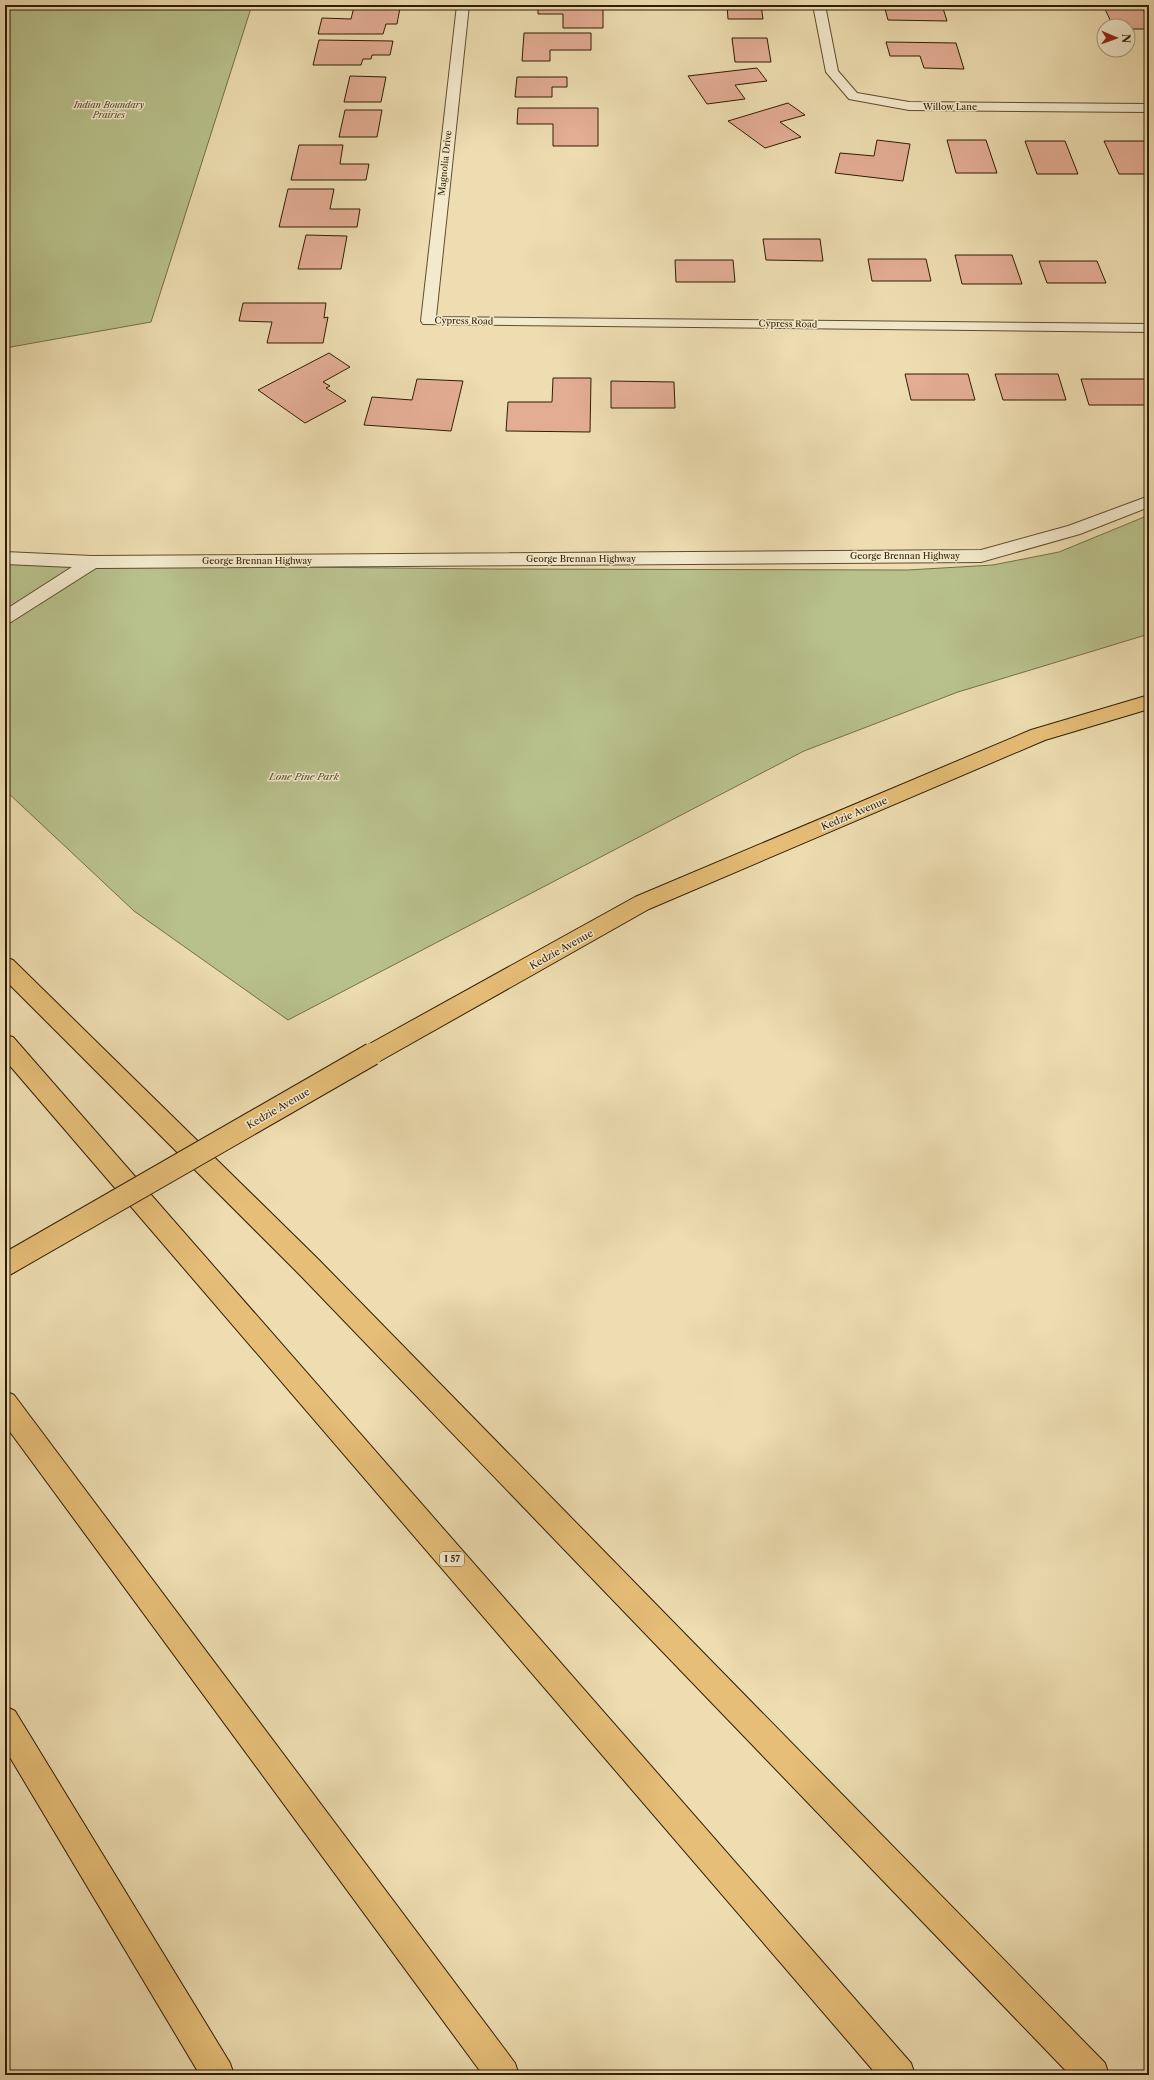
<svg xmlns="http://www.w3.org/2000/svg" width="1154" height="2080" font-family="'Libre Caslon Text',serif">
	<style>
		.green { fill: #b8c18c; stroke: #746f47 }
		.building { fill: #e3ad94; stroke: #301d02 }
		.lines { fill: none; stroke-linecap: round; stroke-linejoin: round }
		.minor-casing { stroke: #5f4d2e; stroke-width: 2 }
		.major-casing { stroke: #301d02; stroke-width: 2 }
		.highway-casing { stroke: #301d02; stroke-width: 2 }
		.minor { fill: #f3e9cc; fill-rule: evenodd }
		.major { fill: #e6be78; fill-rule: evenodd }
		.highway { fill: #e6be78; fill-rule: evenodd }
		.major-bridge-casing { stroke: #301d02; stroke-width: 24; stroke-linecap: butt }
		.major-bridge { stroke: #e6be78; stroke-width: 22 }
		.labels { text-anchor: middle; stroke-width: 3; stroke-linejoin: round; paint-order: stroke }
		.far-park-label { font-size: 9px; font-style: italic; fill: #594e2b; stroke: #f3e9cc }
		.far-street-label { font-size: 9px; fill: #301d02; stroke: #f3e9cc }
		.shield { fill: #f3e9cc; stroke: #6a5a3f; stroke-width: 1 }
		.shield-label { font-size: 9px; font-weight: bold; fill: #301d02 }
		.park-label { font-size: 10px; font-style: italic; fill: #594e2b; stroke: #f3e9cc }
		.street-label { font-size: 10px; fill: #301d02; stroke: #f3e9cc }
	</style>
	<rect width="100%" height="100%" fill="#edddb1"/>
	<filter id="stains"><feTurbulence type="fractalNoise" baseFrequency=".005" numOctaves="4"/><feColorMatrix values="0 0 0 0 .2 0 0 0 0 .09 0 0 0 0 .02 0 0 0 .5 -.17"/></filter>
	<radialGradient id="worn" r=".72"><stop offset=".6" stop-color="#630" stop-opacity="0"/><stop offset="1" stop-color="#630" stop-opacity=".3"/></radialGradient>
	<!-- green -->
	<path class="green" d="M 5,5 L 252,5 L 151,322 L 5,348 Z
		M 1149,515 L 1149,634 L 958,692 L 804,751 L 288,1020 L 134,911 L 5,790 L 5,564 L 490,569 L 908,570 L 993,565 L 1059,552 Z"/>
	<!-- building -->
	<path class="building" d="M 538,5 L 603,5 L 603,28 L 563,28 L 563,14 L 538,14 Z
		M 727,5 L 761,5 L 763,19 L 728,19 Z
		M 884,5 L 942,5 L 947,21 L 888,20 Z
		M 354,7 L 400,8 L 397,24 L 386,24 L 383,34 L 318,34 L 322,18 L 351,19 Z
		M 1105,9 L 1143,9 L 1149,20 L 1149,29 L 1128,29 L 1128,26 L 1113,26 Z
		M 524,33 L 591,33 L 591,50 L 550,50 L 550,61 L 522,61 Z
		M 732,38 L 767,38 L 771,62 L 735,62 Z
		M 319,40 L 393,41 L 390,55 L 372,55 L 371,59 L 363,59 L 361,65 L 313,65 Z
		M 886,42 L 956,43 L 964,69 L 924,68 L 920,56 L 890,56 Z
		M 757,68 L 767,81 L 735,85 L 745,99 L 707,104 L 688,76 Z
		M 350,76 L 386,77 L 381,102 L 344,102 Z
		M 517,77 L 567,77 L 567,87 L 552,87 L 552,97 L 515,97 Z
		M 788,103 L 805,115 L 780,122 L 801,137 L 765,148 L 728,121 Z
		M 518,108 L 598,108 L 598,146 L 553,146 L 553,124 L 517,124 Z
		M 345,110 L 382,110 L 377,137 L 339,137 Z
		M 877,140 L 910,144 L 903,181 L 835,173 L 840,153 L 874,156 Z
		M 947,140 L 986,140 L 997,173 L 956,173 Z
		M 1025,141 L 1065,141 L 1078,174 L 1037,174 Z
		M 1104,141 L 1144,141 L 1149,151 L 1149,174 L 1119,174 Z
		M 299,145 L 343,145 L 340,164 L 369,164 L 366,180 L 291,180 Z
		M 288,189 L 334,189 L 330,209 L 360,209 L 357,227 L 279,227 Z
		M 306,235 L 347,236 L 341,269 L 298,269 Z
		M 763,239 L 820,239 L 823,261 L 766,260 Z
		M 955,255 L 1012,255 L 1022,284 L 962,284 Z
		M 868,259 L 926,259 L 931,281 L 872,281 Z
		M 675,260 L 733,260 L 735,282 L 676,282 Z
		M 1039,261 L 1097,261 L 1106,283 L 1047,283 Z
		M 243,303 L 326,303 L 324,318 L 328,317 L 323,343 L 267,343 L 272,322 L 239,321 Z
		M 329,353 L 350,367 L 323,382 L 330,386 L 326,388 L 346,401 L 305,423 L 258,390 Z
		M 905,374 L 968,374 L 975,400 L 911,400 Z
		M 995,374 L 1058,374 L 1066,400 L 1003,400 Z
		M 553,378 L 591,378 L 590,432 L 506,431 L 508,402 L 552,402 Z
		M 417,379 L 463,381 L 451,431 L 364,425 L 372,397 L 412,400 Z
		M 1081,379 L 1144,379 L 1149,393 L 1149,405 L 1089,405 Z
		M 611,381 L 674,382 L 675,408 L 611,408 Z"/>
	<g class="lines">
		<!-- minor casing -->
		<g class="minor-casing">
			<path id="minor" d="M 457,5 L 469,5 L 436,317 L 1149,324 L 1149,332 L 423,324 L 421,321 Z
				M 813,5 L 825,5 L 838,71 L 857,93 L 909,102 L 1149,104 L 1149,112 L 909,110 L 849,99 L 826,72 Z
				M 1149,496 L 1149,507 L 1080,534 L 981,562 L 96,568 L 11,622 L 5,624 L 5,610 L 72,567 L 5,564 L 5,552 L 92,556 L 981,550 L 1068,526 Z"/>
		</g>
		<!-- major casing -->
		<g class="major-casing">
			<path id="major" d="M 1149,695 L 1149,709 L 1045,740 L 649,909 L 380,1061 L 372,1063 L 364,1061 L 361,1054 L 364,1047 L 635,897 L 1031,730 Z"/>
		</g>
		<!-- highway casing -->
		<g class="highway-casing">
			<path id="highway" d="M 5,957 L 13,960 L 318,1259 L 1105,2063 L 1109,2075 L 1070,2075 L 300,1275 L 5,980 Z
				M 5,1035 L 13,1037 L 911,2063 L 915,2075 L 877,2075 L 5,1060 Z
				M 5,1391 L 14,1395 L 515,2063 L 519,2075 L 483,2075 L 5,1425 Z
				M 5,1706 L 15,1711 L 230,2063 L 234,2075 L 200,2075 L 5,1749 Z"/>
		</g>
		<!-- minor -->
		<use href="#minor" class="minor"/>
		<!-- major -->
		<use href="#major" class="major"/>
		<!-- highway -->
		<use href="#highway" class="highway"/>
		<!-- major-bridge casing -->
		<g class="major-bridge-casing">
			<path id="major-bridge" d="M 5,1265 L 372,1054"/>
		</g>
		<!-- major-bridge -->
		<use href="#major-bridge" class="major-bridge"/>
	</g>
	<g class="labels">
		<!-- far-park labels -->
		<g class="far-park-label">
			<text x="109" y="108">Indian Boundary<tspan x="109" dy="10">Prairies</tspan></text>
		</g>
		<!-- far-street labels -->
		<g class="far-street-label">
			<text x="950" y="110">Willow Lane</text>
			<text transform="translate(445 163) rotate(-84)" y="3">Magnolia Drive</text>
			<text transform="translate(464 321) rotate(1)" y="3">Cypress Road</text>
			<text transform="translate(788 324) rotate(1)" y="3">Cypress Road</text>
			<text x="905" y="559">George Brennan Highway</text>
			<text x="581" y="562">George Brennan Highway</text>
			<text x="257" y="564">George Brennan Highway</text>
		</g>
		<!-- shield labels -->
		<rect class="shield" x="440" y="1552" width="24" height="14" rx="3"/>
		<g class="shield-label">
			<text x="452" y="1562">I 57</text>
		</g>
		<!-- park labels -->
		<g class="park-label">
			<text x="304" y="780">Lone Pine Park</text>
		</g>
		<!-- street labels -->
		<g class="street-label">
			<text transform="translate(854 813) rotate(-23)" y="4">Kedzie Avenue</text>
			<text transform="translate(561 949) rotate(-29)" y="4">Kedzie Avenue</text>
			<text transform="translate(278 1108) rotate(-30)" y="4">Kedzie Avenue</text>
		</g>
	</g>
	<!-- margin -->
	<rect width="1154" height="2080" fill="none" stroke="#edddb1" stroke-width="20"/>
	<rect x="6" y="6" width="1142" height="2068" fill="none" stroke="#301d02" stroke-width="2"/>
	<rect x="10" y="10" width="1134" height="2060" fill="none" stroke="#301d02"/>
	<!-- north arrow -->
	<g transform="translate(1116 38) rotate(92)"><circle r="19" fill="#f3e9cc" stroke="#a5977b"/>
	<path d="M0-3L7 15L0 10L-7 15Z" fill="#8f2418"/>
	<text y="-6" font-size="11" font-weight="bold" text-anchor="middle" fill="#301d02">N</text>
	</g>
	<rect width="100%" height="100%" filter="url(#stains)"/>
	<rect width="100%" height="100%" fill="url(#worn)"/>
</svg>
